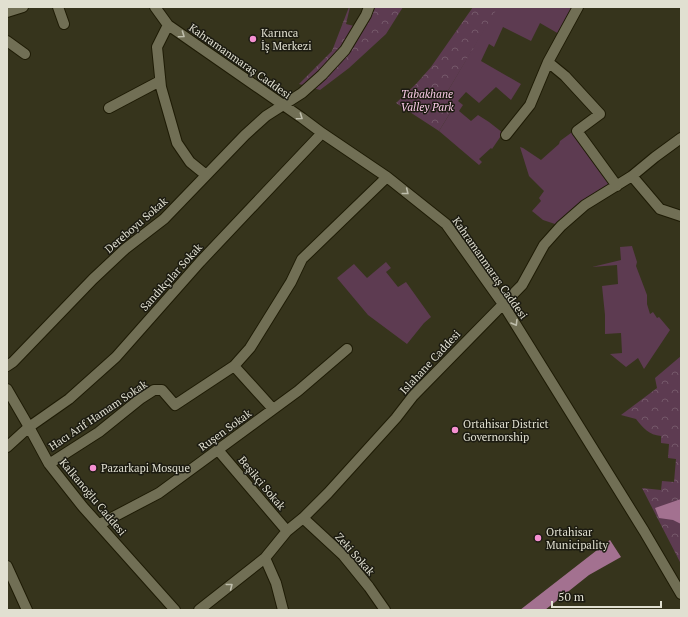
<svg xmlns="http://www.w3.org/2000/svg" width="688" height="617" font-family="'PT Serif',serif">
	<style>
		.green { fill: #5d3b51 }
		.park { fill: url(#park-crowns) }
		.water { fill: #a37190 }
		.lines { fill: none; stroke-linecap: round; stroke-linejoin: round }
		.minor-casing { stroke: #1e1b05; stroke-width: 12 }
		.minor { stroke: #716f55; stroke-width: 10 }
		.oneway { stroke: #bfbeac }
		.poi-dot { fill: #f590d1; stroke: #1c1b11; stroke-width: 1.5 }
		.labels { text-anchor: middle; stroke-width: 3; stroke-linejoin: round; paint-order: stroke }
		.poi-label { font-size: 11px; fill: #e1e0d1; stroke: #1c1b11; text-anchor: start }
		.street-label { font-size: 11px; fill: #e1e0d1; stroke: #1c1b11 }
		.park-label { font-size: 11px; font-style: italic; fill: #facbe7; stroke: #1c1b11 }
	</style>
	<defs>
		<pattern id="park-crowns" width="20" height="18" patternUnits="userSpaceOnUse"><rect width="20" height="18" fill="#5d3b51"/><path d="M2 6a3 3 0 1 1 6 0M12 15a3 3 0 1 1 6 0" fill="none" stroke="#745769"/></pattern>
	</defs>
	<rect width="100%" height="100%" fill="#36341c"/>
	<!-- green -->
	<path class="green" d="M 497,7 L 574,7 L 559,34 L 540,23 L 531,41 L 503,27 L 494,47 L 489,44 L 481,61 L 521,84 L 511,100 L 496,87 L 479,103 L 466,92 L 458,101 L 463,105 L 459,111 L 471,121 L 478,115 L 489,122 L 503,133 L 492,149 L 491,148 L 479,159 L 482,162 L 479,165 L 439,131 L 455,105 L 446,94 Z
		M 575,130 L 614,185 L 561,226 L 543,220 L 532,211 L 541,201 L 539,198 L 544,191 L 529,176 L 520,147 L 523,148 L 541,160 L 559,144 L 560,141 Z
		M 632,246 L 637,262 L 636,266 L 647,295 L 647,304 L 650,314 L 653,312 L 657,318 L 659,317 L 670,330 L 644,369 L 638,358 L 626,367 L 610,354 L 622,353 L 621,333 L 605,334 L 605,315 L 602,286 L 618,284 L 617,265 L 592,267 L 621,260 L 620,247 Z
		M 386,262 L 391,268 L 386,272 L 398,287 L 406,282 L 431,317 L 424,323 L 407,344 L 368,315 L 337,278 L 354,264 L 367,278 Z"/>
	<!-- park -->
	<path class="park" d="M 349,7 L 350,7 L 346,24 L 354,26 L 370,7 L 403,7 L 386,34 L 349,68 L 320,90 L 299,84 L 332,51 Z
		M 473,7 L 498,7 L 446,94 L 455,105 L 439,131 L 396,103 L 416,84 L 431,67 Z
		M 681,356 L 681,564 L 642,488 L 661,490 L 662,481 L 674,482 L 676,459 L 668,458 L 669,444 L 661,443 L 661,436 C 649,435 643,428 636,419 L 621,415 L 657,388 L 655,378 Z"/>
	<!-- water -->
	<path class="water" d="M 681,499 L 681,524 L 673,520 L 659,518 L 655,508 Z
		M 610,540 L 621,557 L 589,575 L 545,610 L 520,610 Z"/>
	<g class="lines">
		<!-- minor casing -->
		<g class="minor-casing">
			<path id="minor" d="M 58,7 L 64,24
				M 155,7 L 168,25 L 302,118 L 322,133 L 387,177 L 446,224 L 503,304 L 644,531 L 681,594
				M 7,12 L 23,7
				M 168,25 L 157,47 L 161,87 L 177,143 L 190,162 L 206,175
				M 7,41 L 25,54
				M 548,62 L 565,76 L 600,114 L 577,131 L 617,186
				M 109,108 L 160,81
				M 506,135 L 530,105 L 548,62 L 578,7
				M 632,176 L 660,209 L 681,216
				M 7,366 L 13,362 L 93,279 L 125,249 L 164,219 L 245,135 L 266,116 L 302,93 L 322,75 L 345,50 L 366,15 L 369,7
				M 234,366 L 273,409
				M 7,389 L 29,427 L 49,464 L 83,507 L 175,610
				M 7,447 L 29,427 L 69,399 L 116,357 L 200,262 L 322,133
				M 218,450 L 287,531
				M 49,464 L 99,432 L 140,399 L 154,390 L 162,390 L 175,405 L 234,366 L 250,348 L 291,282 L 302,259 L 387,177
				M 303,518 L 343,555 L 369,587 L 385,610
				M 100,524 L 159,493 L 298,391 L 347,349
				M 265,558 L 276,583 L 283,610
				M 7,566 L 27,610
				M 199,610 L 265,558 L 287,531 L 303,518 L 328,493 L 396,418 L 413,396 L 522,285 L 544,245 L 561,226 L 585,205 L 632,176 L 655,157 L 681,138"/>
		</g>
		<!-- minor -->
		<use href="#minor" class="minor"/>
	</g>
	<!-- one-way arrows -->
	<defs><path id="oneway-chevron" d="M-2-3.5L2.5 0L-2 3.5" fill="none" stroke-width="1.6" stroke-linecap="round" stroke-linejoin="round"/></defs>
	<g class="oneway">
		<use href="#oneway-chevron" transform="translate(182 35) rotate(35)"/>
		<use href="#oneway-chevron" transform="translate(300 117) rotate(35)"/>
		<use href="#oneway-chevron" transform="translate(406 192) rotate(39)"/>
		<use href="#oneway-chevron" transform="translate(515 323) rotate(59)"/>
		<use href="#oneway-chevron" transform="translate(230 586) rotate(-38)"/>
	</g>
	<!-- markers -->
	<g class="poi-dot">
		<circle cx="253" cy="39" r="4"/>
		<circle cx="455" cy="430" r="4"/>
		<circle cx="93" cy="468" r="4"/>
		<circle cx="538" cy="538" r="4"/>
	</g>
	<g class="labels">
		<!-- poi labels -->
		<g class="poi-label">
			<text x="261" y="37">Karınca<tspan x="261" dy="13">İş Merkezi</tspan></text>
			<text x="463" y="428">Ortahisar District<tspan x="463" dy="13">Governorship</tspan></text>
			<text x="101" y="472">Pazarkapi Mosque</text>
			<text x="546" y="536">Ortahisar<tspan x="546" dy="13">Municipality</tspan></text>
		</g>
		<!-- street labels -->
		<g class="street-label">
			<text transform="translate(240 61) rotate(35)" y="4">Kahramanmaraş Caddesi</text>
			<text transform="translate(136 225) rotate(-41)" y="4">Dereboyu Sokak</text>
			<text transform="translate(490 268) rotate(55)" y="4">Kahramanmaraş Caddesi</text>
			<text transform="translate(171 277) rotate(-48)" y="4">Sandıkçılar Sokak</text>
			<text transform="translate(430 362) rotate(-47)" y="4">Islahane Caddesi</text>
			<text transform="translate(98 415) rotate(-34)" y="4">Hacı Arif Hamam Sokak</text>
			<text transform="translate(225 430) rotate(-36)" y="4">Ruşen Sokak</text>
			<text transform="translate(262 483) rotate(50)" y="4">Beşikçi Sokak</text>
			<text transform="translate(93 497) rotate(50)" y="4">Kalkanoğlu Caddesi</text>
			<text transform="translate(355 554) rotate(48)" y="4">Zeki Sokak</text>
		</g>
		<!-- park labels -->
		<g class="park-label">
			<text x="427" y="98">Tabakhane<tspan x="427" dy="13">Valley Park</tspan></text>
		</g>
	</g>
	<!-- border -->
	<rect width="688" height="617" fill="none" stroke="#e1e0d1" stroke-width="16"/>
	<!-- scale -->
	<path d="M552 601v6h109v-6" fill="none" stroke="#e1e0d1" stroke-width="2"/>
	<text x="558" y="601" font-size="12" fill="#e1e0d1" stroke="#1c1b11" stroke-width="3" paint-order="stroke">50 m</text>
</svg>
